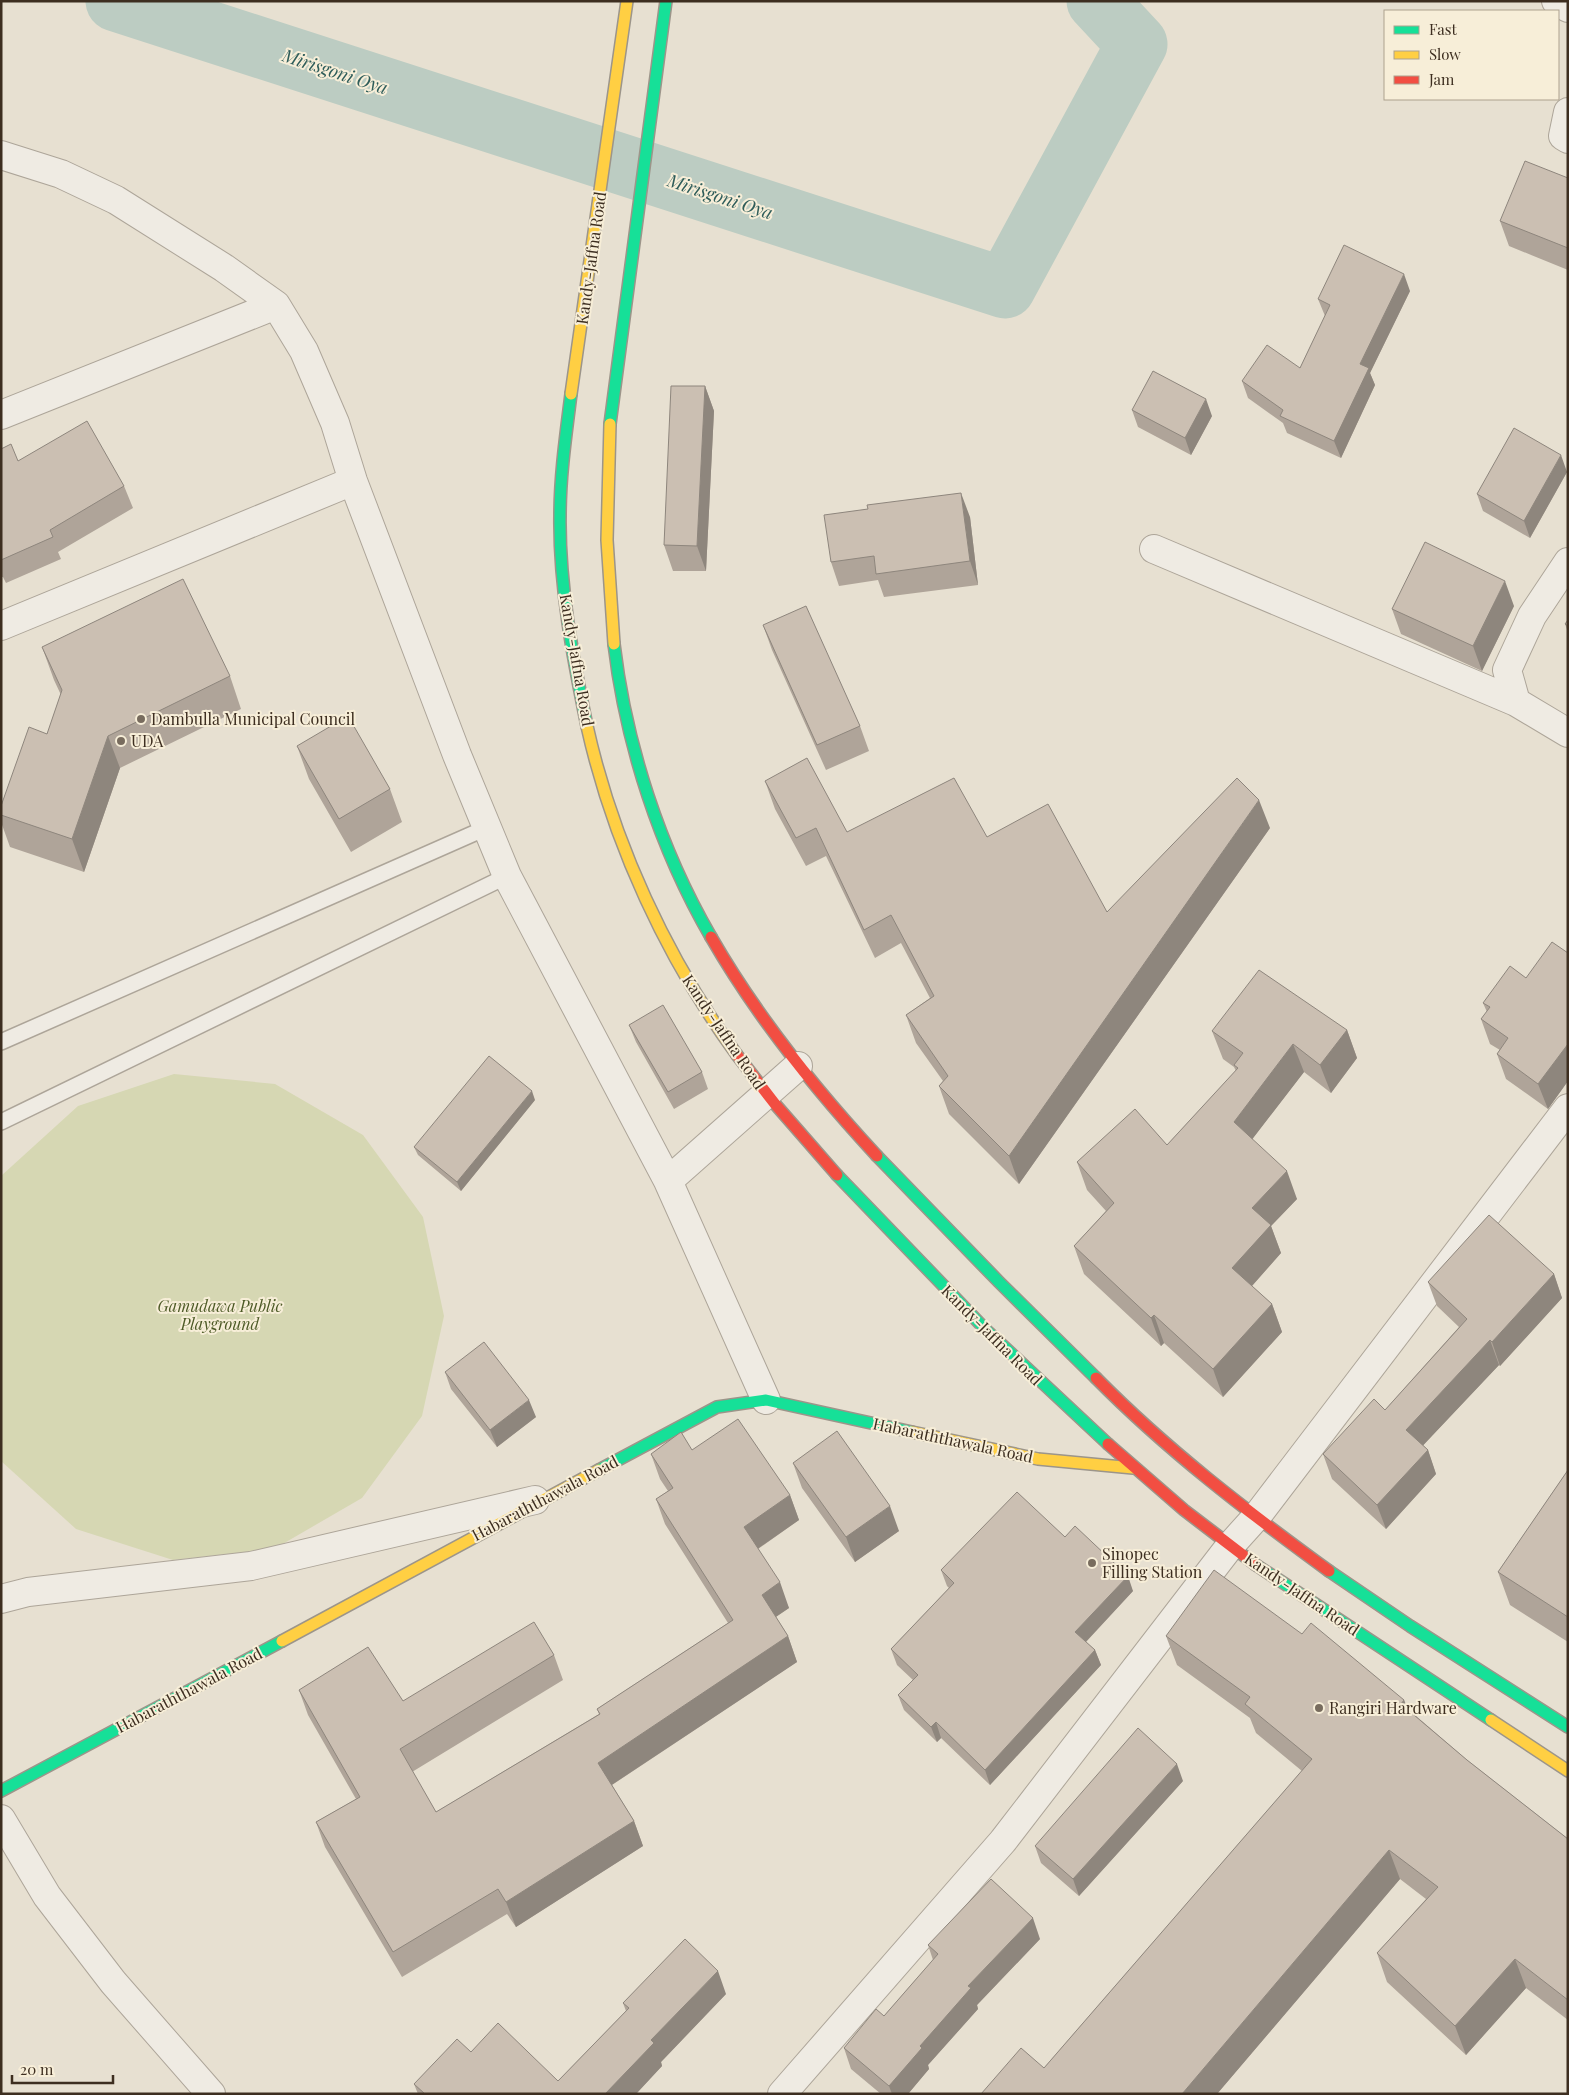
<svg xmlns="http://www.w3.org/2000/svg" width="1569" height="2095" font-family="'Playfair Display',serif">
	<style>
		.green { fill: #d6d7b3 }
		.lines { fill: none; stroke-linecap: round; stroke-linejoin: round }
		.river { stroke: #bcccc2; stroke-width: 61 }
		.lane-casing { stroke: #ada599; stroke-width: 18 }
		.street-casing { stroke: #ada599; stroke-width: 30 }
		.fast-casing { stroke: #9c958a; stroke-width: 14 }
		.slow-casing { stroke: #9c958a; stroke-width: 14 }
		.jam-casing { stroke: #9c958a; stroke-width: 14 }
		.lane { stroke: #efebe3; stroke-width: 15 }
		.street { stroke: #efebe3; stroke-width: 28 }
		.fast { stroke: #16e098; stroke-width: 11 }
		.slow { stroke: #ffcf43; stroke-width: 11 }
		.jam { stroke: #f24e42; stroke-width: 11 }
		.wall { fill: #afa499 }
		.shaded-wall { fill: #8e867d }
		.building { fill: #cbbfb2; stroke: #8e867d }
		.poi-dot { fill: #786c5e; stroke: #f7eed8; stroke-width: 2 }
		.labels { text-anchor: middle; stroke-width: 4; stroke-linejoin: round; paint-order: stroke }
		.street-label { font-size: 16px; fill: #3d2e20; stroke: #f7eed8 }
		.poi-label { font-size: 16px; fill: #3d2e20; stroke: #f7eed8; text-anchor: start }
		.park-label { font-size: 16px; font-style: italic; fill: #4d5a26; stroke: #f7eed8 }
		.water-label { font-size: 18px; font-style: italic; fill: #2f5d5a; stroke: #f7eed8 }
	</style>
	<rect width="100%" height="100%" fill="#e7e0d1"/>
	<!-- green -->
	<path class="green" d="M 174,1074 L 275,1084 L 363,1135 L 423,1217 L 444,1316 L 422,1416 L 362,1498 L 274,1549 L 173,1560 L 76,1529 L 1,1461 L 1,1176 L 78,1106 Z"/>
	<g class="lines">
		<!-- river -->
		<path class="river" d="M 116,1 L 1005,288 L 1137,44 L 1097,1"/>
		<!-- lane casing -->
		<g class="lane-casing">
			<path id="lane" d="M 1,1042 L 486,828
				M 1,1122 L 507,876"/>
		</g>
		<!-- street casing -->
		<g class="street-casing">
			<path id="street" d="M 1556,1 L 1568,8
				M 1568,112 L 1563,136 L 1568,139
				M 1,155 L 61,174 L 116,200 L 224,268 L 276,305 L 304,351 L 335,423 L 353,481 L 457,755 L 507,876 L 668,1181 L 766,1400
				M 1,415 L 276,305
				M 1154,549 L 1516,702
				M 1568,562 L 1532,616 L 1507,670 L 1516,702 L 1568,733
				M 1,626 L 353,481
				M 668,1181 L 798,1066
				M 1,1599 L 28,1592 L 251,1566 L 535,1500
				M 1,1819 L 47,1896 L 113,1982 L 211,2094
				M 782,2094 L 1003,1841 L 1230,1546 L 1257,1516 L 1568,1108"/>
		</g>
		<!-- fast casing -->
		<g class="fast-casing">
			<path id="fast" d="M 571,394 C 566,434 560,475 560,516 C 559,586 573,658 587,726
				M 610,424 L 666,1
				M 614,644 C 626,745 660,849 711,937
				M 877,1156 L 999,1282 L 1096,1378
				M 837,1175 L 986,1330 L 1108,1444
				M 599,1470 L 717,1407 L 766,1400 L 912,1432
				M 1256,1565 L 1491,1720
				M 1329,1571 L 1410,1626 L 1568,1727
				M 1,1791 L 282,1641"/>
		</g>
		<!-- slow casing -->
		<g class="slow-casing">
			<path id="slow" d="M 571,394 L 627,1
				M 610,424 L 607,540 L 614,644
				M 587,726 C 613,843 667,959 737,1055
				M 912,1432 L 1038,1459 L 1133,1468
				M 282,1641 L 599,1470
				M 1491,1720 L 1568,1771"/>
		</g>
		<!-- jam casing -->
		<g class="jam-casing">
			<path id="jam" d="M 711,937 C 757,1017 814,1088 877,1156
				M 737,1055 L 775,1104 L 837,1175
				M 1096,1378 C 1167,1450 1248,1512 1329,1571
				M 1108,1444 L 1184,1510 L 1256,1565"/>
		</g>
		<!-- lane -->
		<use href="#lane" class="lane"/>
		<!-- street -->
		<use href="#street" class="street"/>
		<!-- fast -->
		<use href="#fast" class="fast"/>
		<!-- slow -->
		<use href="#slow" class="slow"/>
		<!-- jam -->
		<use href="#jam" class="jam"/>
	</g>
	<!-- wall -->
	<path class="wall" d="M 1568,178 L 1568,270 L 1509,246 L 1500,221 Z
		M 1410,291 L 1370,373 L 1375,385 L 1341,458 L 1287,433 L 1283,423 L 1248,398 L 1242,381 L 1300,368 L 1325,316 L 1318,299 Z
		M 705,386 L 714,411 L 706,571 L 673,571 L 664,545 Z
		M 1132,410 L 1212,416 L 1191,455 L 1138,427 Z
		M 1,449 L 18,461 L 124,486 L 133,508 L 58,552 L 61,559 L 6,583 L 3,577 L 1,577 Z
		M 1567,472 L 1530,538 L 1483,511 L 1477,494 Z
		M 868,509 L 970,517 L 978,585 L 884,597 L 878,580 L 839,586 L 831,562 Z
		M 1514,606 L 1482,671 L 1401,634 L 1392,609 Z
		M 1568,620 L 1568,632 L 1565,624 Z
		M 763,625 L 860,726 L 869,751 L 826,770 L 772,650 Z
		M 42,647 L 230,676 L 241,709 L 120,768 L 84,872 L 10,847 L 1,822 L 1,806 L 47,734 L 61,695 L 54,680 Z
		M 297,746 L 390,789 L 402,822 L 351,852 L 309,779 Z
		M 765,781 L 847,832 L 987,837 L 1107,912 L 1270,828 L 1019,1184 L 949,1114 L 939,1086 L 943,1081 L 916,1043 L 906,1015 L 930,998 L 901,943 L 875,958 L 826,856 L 806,866 L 775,809 Z
		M 1568,953 L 1568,1081 L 1548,1109 L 1506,1079 L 1497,1054 L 1500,1050 L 1490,1044 L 1481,1019 L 1487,1012 L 1483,1003 Z
		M 629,1025 L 702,1072 L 708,1089 L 674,1109 L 636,1042 Z
		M 1347,1030 L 1357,1058 L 1331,1093 L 1304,1072 L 1252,1139 L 1297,1199 L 1271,1226 L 1281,1253 L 1252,1286 L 1272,1304 L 1282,1332 L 1223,1397 L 1164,1343 L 1161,1346 L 1084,1274 L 1074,1246 L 1106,1211 L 1087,1190 L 1077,1162 L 1167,1145 L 1236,1071 L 1234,1067 L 1223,1059 L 1212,1031 Z
		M 535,1100 L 461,1191 L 418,1155 L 414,1147 Z
		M 1554,1274 L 1562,1298 L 1500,1366 L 1499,1365 L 1423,1445 L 1428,1450 L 1436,1474 L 1386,1529 L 1332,1479 L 1323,1454 L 1385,1410 L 1459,1327 L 1437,1306 L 1428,1282 Z
		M 445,1372 L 536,1417 L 497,1447 L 451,1389 Z
		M 692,1450 L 790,1495 L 799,1520 L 758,1549 L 789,1608 L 776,1617 L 788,1636 L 797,1662 L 612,1785 L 634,1821 L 643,1846 L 516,1927 L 507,1914 L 402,1977 L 325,1847 L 316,1822 L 356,1799 L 308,1715 L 299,1690 L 403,1701 L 554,1655 L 563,1680 L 412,1772 L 436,1812 L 599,1714 L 597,1709 L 728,1623 L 665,1524 L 656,1499 L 668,1491 L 660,1479 L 651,1454 Z
		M 793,1463 L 899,1531 L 855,1562 L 802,1488 Z
		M 1568,1470 L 1568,1642 L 1510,1605 L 1498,1572 Z
		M 1065,1537 L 1133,1591 L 1086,1642 L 1095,1650 L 1101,1665 L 990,1785 L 941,1738 L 937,1742 L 904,1710 L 898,1695 L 913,1680 L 897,1665 L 891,1649 L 949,1588 L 947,1586 L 941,1570 Z
		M 1302,1634 L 1404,1700 L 1408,1709 L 1467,1760 L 1568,1839 L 1568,2020 L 1526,1988 L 1466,2055 L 1387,1982 L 1377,1953 L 1426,1899 L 1400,1879 L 1217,2094 L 981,2094 L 1044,2068 L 1302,1771 L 1256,1733 L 1250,1718 L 1177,1665 L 1166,1636 Z
		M 1183,1781 L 1079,1896 L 1041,1863 L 1035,1846 Z
		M 1040,1939 L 977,2005 L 978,2009 L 928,2065 L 929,2069 L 908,2094 L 881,2094 L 851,2069 L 844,2048 L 884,2016 L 933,1960 L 928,1945 Z
		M 726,1994 L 661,2062 L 662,2066 L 636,2094 L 418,2094 L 414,2084 L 471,2052 L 558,2081 L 626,2011 L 623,2003 Z"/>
	<!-- shaded-wall -->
	<path class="shaded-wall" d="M 1404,274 L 1410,291 L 1370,373 L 1375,385 L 1341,458 L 1334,441 L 1360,364 Z
		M 705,386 L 714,411 L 706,571 L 697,546 Z
		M 1206,399 L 1212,416 L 1191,455 L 1185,438 Z
		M 1561,455 L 1567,472 L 1530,538 L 1524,521 Z
		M 961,493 L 970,517 L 978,585 L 970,561 Z
		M 1505,581 L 1514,606 L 1482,671 L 1473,646 Z
		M 108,736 L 120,768 L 84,872 L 72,839 Z
		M 1259,800 L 1270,828 L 1019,1184 L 1009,1156 Z
		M 1347,1030 L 1357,1058 L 1331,1093 L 1320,1065 Z
		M 1293,1044 L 1304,1072 L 1244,1150 L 1234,1122 Z
		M 1568,1044 L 1568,1081 L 1548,1109 L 1538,1084 Z
		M 532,1091 L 535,1100 L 461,1191 L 457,1182 Z
		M 1287,1171 L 1297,1199 L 1271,1226 L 1281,1253 L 1243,1296 L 1232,1268 L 1252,1208 Z
		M 1554,1274 L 1562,1298 L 1500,1366 L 1492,1342 Z
		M 1272,1304 L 1282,1332 L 1223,1397 L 1213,1369 Z
		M 1154,1315 L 1164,1343 L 1161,1346 L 1151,1318 Z
		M 1490,1340 L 1499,1365 L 1415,1454 L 1406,1430 Z
		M 529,1400 L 536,1417 L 497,1447 L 490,1430 Z
		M 1428,1450 L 1436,1474 L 1386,1529 L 1377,1505 Z
		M 790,1495 L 799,1520 L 753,1552 L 744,1527 Z
		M 890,1506 L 899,1531 L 855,1562 L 846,1537 Z
		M 1128,1576 L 1133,1591 L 1081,1647 L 1075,1632 Z
		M 780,1582 L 789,1608 L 771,1620 L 762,1595 Z
		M 788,1636 L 797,1662 L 607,1788 L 598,1763 Z
		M 1095,1650 L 1101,1665 L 990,1785 L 985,1770 Z
		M 1404,1700 L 1415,1729 L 1401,1704 Z
		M 936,1722 L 941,1738 L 937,1742 L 931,1727 Z
		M 1177,1764 L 1183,1781 L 1079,1896 L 1073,1879 Z
		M 634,1821 L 643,1846 L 516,1927 L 506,1902 Z
		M 1389,1850 L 1400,1879 L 1217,2094 L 1182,2094 Z
		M 1033,1918 L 1040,1939 L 977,2005 L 978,2009 L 928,2065 L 929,2069 L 908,2094 L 892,2094 L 889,2086 L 920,2046 L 968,1986 Z
		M 1515,1959 L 1526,1988 L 1466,2055 L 1455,2026 Z
		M 718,1971 L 726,1994 L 661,2062 L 662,2066 L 636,2094 L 605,2094 L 651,2040 Z"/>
	<!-- building -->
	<path class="building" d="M 1525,161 L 1568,178 L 1568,248 L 1500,221 Z
		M 1344,245 L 1404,274 L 1360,364 L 1369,368 L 1334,441 L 1280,416 L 1283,410 L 1242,381 L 1267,345 L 1300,368 L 1330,305 L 1318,299 Z
		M 1153,371 L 1206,399 L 1185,438 L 1132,410 Z
		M 671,386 L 705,386 L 697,546 L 664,545 Z
		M 87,421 L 124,486 L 50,530 L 53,537 L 1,560 L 1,449 L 11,444 L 18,461 Z
		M 1514,428 L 1561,455 L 1524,521 L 1477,494 Z
		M 961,493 L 970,561 L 876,574 L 874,556 L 831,562 L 824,515 L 868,509 L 867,505 Z
		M 1425,542 L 1505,581 L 1473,646 L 1392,609 Z
		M 183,579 L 230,676 L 108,736 L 72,839 L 1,815 L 1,806 L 29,727 L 47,734 L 62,690 L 42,647 Z
		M 806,606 L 860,726 L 817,745 L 763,625 Z
		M 1568,620 L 1568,626 L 1565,624 Z
		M 348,716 L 390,789 L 339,819 L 297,746 Z
		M 807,758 L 847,832 L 954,778 L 987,837 L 1048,804 L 1107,912 L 1237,778 L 1259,800 L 1009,1156 L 939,1086 L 948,1076 L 906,1015 L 934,996 L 891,915 L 864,930 L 816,828 L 796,838 L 765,781 Z
		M 1552,942 L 1568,953 L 1568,1044 L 1538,1084 L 1497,1054 L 1508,1038 L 1481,1019 L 1490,1007 L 1483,1003 L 1510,966 L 1526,978 Z
		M 1259,970 L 1347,1030 L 1320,1065 L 1293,1044 L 1234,1122 L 1287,1171 L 1252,1208 L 1271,1225 L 1232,1268 L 1272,1304 L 1213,1369 L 1154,1315 L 1151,1318 L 1074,1246 L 1114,1203 L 1077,1162 L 1135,1109 L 1167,1145 L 1238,1068 L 1234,1065 L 1243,1053 L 1212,1031 Z
		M 663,1005 L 702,1072 L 668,1092 L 629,1025 Z
		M 489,1056 L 532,1091 L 457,1182 L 414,1147 Z
		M 1489,1215 L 1554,1274 L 1492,1342 L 1490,1340 L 1406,1430 L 1428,1450 L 1377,1505 L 1323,1454 L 1374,1399 L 1385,1410 L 1467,1319 L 1428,1282 Z
		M 484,1342 L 529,1400 L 490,1430 L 445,1372 Z
		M 738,1419 L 790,1495 L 744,1527 L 780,1582 L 762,1595 L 788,1636 L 598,1763 L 634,1821 L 506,1902 L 498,1889 L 393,1952 L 316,1822 L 360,1797 L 299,1690 L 368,1647 L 403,1701 L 534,1622 L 554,1655 L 400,1749 L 436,1812 L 600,1714 L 597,1709 L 733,1620 L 656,1499 L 673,1488 L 651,1454 L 681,1432 L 692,1450 Z
		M 837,1431 L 890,1506 L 846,1537 L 793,1463 Z
		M 1568,1470 L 1568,1617 L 1498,1572 Z
		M 1017,1492 L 1065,1537 L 1075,1526 L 1128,1576 L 1075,1632 L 1095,1650 L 985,1770 L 936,1722 L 931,1727 L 898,1695 L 918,1675 L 891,1649 L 954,1583 L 941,1570 Z
		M 1214,1570 L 1302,1634 L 1311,1623 L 1404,1700 L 1401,1704 L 1467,1760 L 1568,1839 L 1568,2000 L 1515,1959 L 1455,2026 L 1377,1953 L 1438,1887 L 1389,1850 L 1182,2094 L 981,2094 L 1021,2048 L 1044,2068 L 1312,1759 L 1245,1704 L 1250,1697 L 1166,1636 Z
		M 1138,1728 L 1177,1764 L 1073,1879 L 1035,1846 Z
		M 991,1879 L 1033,1918 L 968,1986 L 971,1988 L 920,2046 L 922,2048 L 889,2086 L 844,2048 L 876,2009 L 884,2016 L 938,1954 L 928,1945 Z
		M 685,1939 L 718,1971 L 651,2040 L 654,2043 L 605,2094 L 425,2094 L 414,2084 L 457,2039 L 471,2052 L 498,2023 L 558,2081 L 629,2008 L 623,2003 Z"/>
	<!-- markers -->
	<g class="poi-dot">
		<circle cx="141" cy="719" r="5"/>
		<circle cx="121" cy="741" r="5"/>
		<circle cx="1092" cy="1563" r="5"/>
		<circle cx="1319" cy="1708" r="5"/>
	</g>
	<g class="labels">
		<!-- street labels -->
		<g class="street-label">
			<text transform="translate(591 258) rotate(-82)" y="6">Kandy-Jaffna Road</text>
			<text transform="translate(577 660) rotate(80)" y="6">Kandy-Jaffna Road</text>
			<text transform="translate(724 1032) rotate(56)" y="6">Kandy-Jaffna Road</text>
			<text transform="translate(992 1335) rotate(45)" y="6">Kandy-Jaffna Road</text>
			<text transform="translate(953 1440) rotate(12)" y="6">Habaraththawala Road</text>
			<text transform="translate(545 1498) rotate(-28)" y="6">Habaraththawala Road</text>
			<text transform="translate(1302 1594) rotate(34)" y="6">Kandy-Jaffna Road</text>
			<text transform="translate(189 1690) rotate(-28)" y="6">Habaraththawala Road</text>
		</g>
		<!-- poi labels -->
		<g class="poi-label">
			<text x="151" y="725">Dambulla Municipal Council</text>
			<text x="131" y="747">UDA</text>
			<text x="1102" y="1560">Sinopec<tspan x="1102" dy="18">Filling Station</tspan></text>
			<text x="1329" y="1714">Rangiri Hardware</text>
		</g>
		<!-- park labels -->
		<g class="park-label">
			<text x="220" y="1312">Gamudawa Public<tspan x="220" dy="18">Playground</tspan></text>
		</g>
		<!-- water labels -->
		<g class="water-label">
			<text transform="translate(335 72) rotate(18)" y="6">Mirisgoni Oya</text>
			<text transform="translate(720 197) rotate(18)" y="6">Mirisgoni Oya</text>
		</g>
	</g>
	<!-- border -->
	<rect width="1569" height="2095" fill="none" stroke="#3d2e20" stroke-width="5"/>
	<!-- legend -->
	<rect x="1384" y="10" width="175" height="90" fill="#f7eed8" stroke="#ada18e"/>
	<rect x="1394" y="26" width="25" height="8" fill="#16e098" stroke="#ada18e"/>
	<text x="1429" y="35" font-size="15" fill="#3d2e20">Fast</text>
	<rect x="1394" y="51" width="25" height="8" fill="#ffcf43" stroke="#ada18e"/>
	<text x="1429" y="60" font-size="15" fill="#3d2e20">Slow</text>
	<rect x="1394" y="76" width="25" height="8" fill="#f24e42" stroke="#ada18e"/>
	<text x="1429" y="85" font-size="15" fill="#3d2e20">Jam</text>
	<!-- scale -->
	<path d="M12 2075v8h101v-8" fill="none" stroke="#3d2e20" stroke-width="2.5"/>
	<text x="20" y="2075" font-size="15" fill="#3d2e20" stroke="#f7eed8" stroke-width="4" paint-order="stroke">20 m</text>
</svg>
